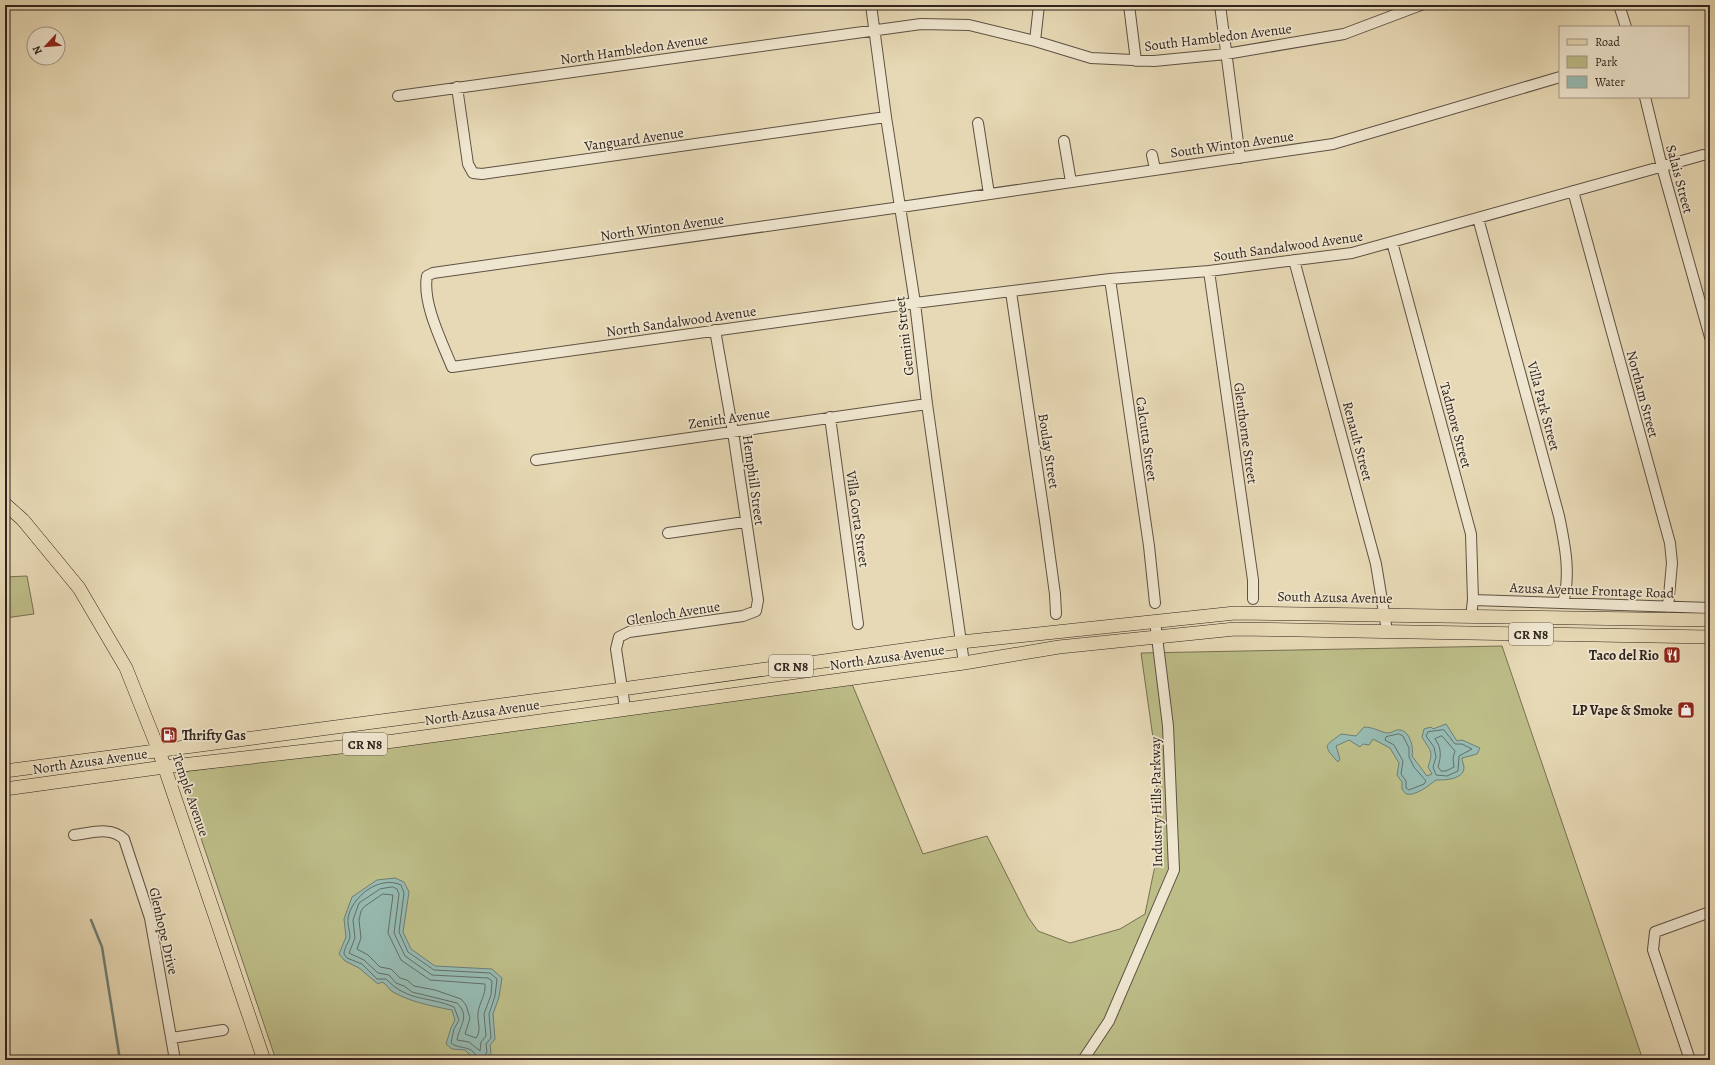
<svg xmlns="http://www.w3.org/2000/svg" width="1715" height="1065" font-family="Alegreya,serif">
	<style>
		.green { fill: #bdbd88; stroke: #777053 }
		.water { fill: #97bab1; stroke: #6e7e76 }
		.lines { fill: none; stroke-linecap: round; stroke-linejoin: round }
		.shore { stroke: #646f68; stroke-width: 1 }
		.stream { stroke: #6e7e76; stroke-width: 2.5 }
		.minor-casing { stroke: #5e5144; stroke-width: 12 }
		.major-casing { stroke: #31241e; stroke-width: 14 }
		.minor { stroke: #efe6cf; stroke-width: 10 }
		.major { stroke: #e7d9b5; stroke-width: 13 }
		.labels { text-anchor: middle; stroke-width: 3.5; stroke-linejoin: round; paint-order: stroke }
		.shield { fill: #efe6cf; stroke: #6a5e53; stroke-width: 1 }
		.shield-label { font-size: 13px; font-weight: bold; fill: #31241e }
		.street-label { font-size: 14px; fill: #31241e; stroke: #efe6cf }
		.poi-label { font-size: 14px; font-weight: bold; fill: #31241e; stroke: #efe6cf; text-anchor: end }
	</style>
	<rect width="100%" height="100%" fill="#e7d9b5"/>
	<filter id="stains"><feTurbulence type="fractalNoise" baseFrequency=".005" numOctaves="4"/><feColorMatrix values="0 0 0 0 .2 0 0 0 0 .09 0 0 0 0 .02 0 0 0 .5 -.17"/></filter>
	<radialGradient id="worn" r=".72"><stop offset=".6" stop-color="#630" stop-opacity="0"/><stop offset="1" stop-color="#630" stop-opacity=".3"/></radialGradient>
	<!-- green -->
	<path class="green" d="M 27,576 L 34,614 L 5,618 L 5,577 Z
		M 1502,646 L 1643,1060 L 276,1060 L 181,779 L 181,775 L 189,771 L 852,684 L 923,854 L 987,836 L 1028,917 L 1038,931 L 1070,943 L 1120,929 L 1145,914 L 1158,851 L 1156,759 L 1141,653 Z"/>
	<!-- water -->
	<path class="water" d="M 1446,724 L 1457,741 L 1462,740 L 1480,748 L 1477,754 L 1462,758 C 1462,761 1464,765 1464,768 C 1463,780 1444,780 1436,780 C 1428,786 1416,796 1406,794 L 1402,789 L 1402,782 L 1397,775 L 1399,763 L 1390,748 L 1373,739 L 1369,745 L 1363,744 L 1360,747 L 1349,740 L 1336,746 L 1340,759 L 1338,762 C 1321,744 1326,746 1341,734 L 1356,736 L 1364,727 C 1374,727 1382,733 1388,733 C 1392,733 1396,729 1400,730 C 1410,731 1414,748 1412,756 L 1427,776 L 1432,774 L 1428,767 C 1434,750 1430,751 1422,737 L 1424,729 L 1431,727 L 1433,729 Z
		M 395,878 L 404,882 L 409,892 L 403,932 L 411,949 L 435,966 L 492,969 L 502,978 L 499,997 L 493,1014 L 495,1039 L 490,1045 L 491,1053 L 486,1059 L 475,1060 L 465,1050 L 452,1049 L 446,1044 L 451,1028 L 455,1020 L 452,1010 C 431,1006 411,1002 393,992 C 388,989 387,984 382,982 L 378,984 L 359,968 L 345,961 L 339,954 L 346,937 L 344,919 L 352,897 L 377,880 Z"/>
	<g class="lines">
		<!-- shore -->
		<path class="shore" d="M 1444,730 L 1455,744 L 1462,744 L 1472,749 L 1459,756 L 1458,771 L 1447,776 L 1436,775 L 1433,767 L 1436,757 L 1434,747 L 1426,736 L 1428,732 Z
			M 1399,734 L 1403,736 L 1409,748 L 1409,757 L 1414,767 L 1426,781 L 1424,784 L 1409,790 L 1406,788 L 1406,781 L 1401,774 L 1403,761 L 1394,745 L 1385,740 L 1386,737 Z
			M 1442,736 L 1455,751 L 1453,758 L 1454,767 L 1446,771 L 1441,771 L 1438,767 C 1441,757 1442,748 1435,739 Z
			M 393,887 L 397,889 L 399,894 L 394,933 L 405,956 L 432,975 L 488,978 L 492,981 L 491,995 L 484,1014 L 486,1036 L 481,1042 L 480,1051 L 469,1042 L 457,1040 C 459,1025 471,1017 457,1003 L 412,992 L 404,986 L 396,983 L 389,975 L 378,973 L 364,960 L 349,953 L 355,938 L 353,920 L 359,903 L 380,889 Z
			M 383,894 L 393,895 L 388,933 L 401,960 L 430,980 L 485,984 C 486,995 479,1003 478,1013 C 477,1023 482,1030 476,1038 L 465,1034 L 470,1018 L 466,1005 L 461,999 L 435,990 L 414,986 L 407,980 L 400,978 L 391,969 L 380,967 L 368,955 L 357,949 L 361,938 L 359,920 L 361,911 L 364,907 Z
			M 477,1060 C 475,1044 459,1050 451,1043 L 454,1029 L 459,1020 L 454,1007 C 428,996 408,1002 386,979 L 377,979 L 362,964 L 347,958 L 344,954 C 344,948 349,942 350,937 C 350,931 347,924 348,918 C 352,896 380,875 401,885 L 404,893 L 399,932 L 408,952 L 434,970 L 490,973 L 497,979 L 495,996 L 489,1014 L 491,1038 L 486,1044 L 487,1052 L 482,1060"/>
		<!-- stream -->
		<path class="stream" d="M 91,920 L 102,947 L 120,1060"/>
		<!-- minor casing -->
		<g class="minor-casing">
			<path id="minor" d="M 871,5 L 886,117 L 915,303 L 927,404 L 964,663
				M 1129,5 L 1136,61
				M 1220,5 L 1240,158
				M 1619,5 L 1626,27
				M 1035,41 L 1039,5
				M 1560,77 L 1333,144 L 901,207 L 433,273 L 427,276 C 422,303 442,342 452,367 L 915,303 L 1110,279 L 1209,271 L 1352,253 L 1703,155
				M 457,87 L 468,164 L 473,173 L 482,174 L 886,117
				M 398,96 L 921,24 L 969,25 L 1035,41 L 1091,58 L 1154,61 L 1226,54 L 1344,34 L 1421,5
				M 1645,97 L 1662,167 L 1710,337
				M 978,123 L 989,194
				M 1064,141 L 1071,182
				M 1152,155 L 1155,169
				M 1573,191 L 1670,543 L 1672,563 L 1668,607
				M 1478,218 L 1559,516 C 1565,545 1571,574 1563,603
				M 1392,242 L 1471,534 L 1473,600 L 1471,617
				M 1294,260 L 1376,564 L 1387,631
				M 1209,271 L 1253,580 L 1253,599
				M 1110,279 L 1149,546 L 1155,603
				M 1011,292 L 1045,521 L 1055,594 L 1056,614
				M 830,417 L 858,624
				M 536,460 L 927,404
				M 668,533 L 745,522
				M 1473,600 L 1710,608
				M 625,708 L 616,649 L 619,637 L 629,632 L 743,616 L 756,611 L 758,600 L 733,432 L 715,330
				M 74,835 C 91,833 111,826 124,839 L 150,918 L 175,1060
				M 172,1038 L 223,1030
				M 1083,1060 L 1109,1021 L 1174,870 L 1168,726 L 1155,621
				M 1690,1060 L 1653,950 L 1655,932 L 1710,912"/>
		</g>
		<!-- major casing -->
		<g class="major-casing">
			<path id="major" d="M 5,504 L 23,520 L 79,588 L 126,668 L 159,751 L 264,1060
				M 5,771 L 622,689 L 961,642 L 1235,613 L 1710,620
				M 5,789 L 164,767 L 394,741 L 964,663 L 1059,647 L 1235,629 L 1710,637"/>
		</g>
		<!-- minor -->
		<use href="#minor" class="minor"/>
		<!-- major -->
		<use href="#major" class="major"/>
	</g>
	<!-- icons -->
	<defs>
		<g id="restaurant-square" transform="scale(0.9)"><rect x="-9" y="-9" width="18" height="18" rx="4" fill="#8f2418" stroke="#efe6cf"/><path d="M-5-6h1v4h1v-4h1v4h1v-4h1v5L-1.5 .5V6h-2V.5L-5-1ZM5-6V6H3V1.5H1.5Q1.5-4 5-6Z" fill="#fff"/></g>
		<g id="shop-square" transform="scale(0.9)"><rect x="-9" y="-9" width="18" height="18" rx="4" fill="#8f2418" stroke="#efe6cf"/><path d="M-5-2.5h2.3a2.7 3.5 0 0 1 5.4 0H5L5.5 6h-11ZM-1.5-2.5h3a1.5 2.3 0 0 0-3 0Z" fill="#fff"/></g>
		<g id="fuel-square" transform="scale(0.9)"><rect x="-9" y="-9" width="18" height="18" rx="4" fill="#8f2418" stroke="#efe6cf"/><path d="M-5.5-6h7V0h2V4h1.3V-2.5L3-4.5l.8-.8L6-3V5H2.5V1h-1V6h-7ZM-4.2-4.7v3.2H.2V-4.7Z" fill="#fff"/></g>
	</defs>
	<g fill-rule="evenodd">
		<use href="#restaurant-square" x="1672" y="655"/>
		<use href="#shop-square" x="1686" y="710"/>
		<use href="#fuel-square" x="169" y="735"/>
	</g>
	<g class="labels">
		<!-- shield labels -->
		<g class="shield">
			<rect x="1509" y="623" width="44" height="22" rx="3"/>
			<rect x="769" y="655" width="44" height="22" rx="3"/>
			<rect x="343" y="733" width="44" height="22" rx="3"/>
		</g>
		<g class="shield-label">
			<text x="1531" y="639">CR N8</text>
			<text x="791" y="671">CR N8</text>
			<text x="365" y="749">CR N8</text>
		</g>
		<!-- street labels -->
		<g class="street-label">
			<text transform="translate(1218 37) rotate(-7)" y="5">South Hambledon Avenue</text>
			<text transform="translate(634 49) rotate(-8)" y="5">North Hambledon Avenue</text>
			<text transform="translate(634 139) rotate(-8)" y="5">Vanguard Avenue</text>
			<text transform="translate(1232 144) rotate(-8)" y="5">South Winton Avenue</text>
			<text transform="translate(1680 179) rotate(75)" y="5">Salais Street</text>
			<text transform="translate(662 227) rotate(-8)" y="5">North Winton Avenue</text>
			<text transform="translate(1288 246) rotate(-8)" y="5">South Sandalwood Avenue</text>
			<text transform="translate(681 321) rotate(-8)" y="5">North Sandalwood Avenue</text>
			<text transform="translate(904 336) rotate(-97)" y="5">Gemini Street</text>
			<text transform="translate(1643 394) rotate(75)" y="5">Northam Street</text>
			<text transform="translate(1544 406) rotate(75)" y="5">Villa Park Street</text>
			<text transform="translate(729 418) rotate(-8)" y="5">Zenith Avenue</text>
			<text transform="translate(1456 425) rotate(75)" y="5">Tadmore Street</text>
			<text transform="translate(1246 433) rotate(82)" y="5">Glenthorne Street</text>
			<text transform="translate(1147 439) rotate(82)" y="5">Calcutta Street</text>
			<text transform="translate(1358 441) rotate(75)" y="5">Renault Street</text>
			<text transform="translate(1049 451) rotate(81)" y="5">Boulay Street</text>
			<text transform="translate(754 480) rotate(82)" y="5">Hemphill Street</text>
			<text transform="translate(858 519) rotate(82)" y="5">Villa Corta Street</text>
			<text transform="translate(1592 590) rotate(2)" y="5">Azusa Avenue Frontage Road</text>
			<text transform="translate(1335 597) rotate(1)" y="5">South Azusa Avenue</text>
			<text transform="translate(673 613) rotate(-9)" y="5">Glenloch Avenue</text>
			<text transform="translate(887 657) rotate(-8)" y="5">North Azusa Avenue</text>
			<text transform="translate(482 712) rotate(-8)" y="5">North Azusa Avenue</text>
			<text transform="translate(90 761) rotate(-8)" y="5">North Azusa Avenue</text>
			<text transform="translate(191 795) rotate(71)" y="5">Temple Avenue</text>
			<text transform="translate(1156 802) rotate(-91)" y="5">Industry Hills Parkway</text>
			<text transform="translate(164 931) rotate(77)" y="5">Glenhope Drive</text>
		</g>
		<!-- poi labels -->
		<g class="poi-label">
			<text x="1659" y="660">Taco del Rio</text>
			<text x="1673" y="715">LP Vape &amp; Smoke</text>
			<text x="182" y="740" text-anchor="start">Thrifty Gas</text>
		</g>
	</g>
	<!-- margin -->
	<rect width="1715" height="1065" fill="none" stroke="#e7d9b5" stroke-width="20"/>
	<rect x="6" y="6" width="1703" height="1053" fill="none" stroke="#31241e" stroke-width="2"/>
	<rect x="10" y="10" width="1695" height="1045" fill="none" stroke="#31241e"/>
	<!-- legend -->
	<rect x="1559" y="26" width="130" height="72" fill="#efe6cf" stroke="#a39888"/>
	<rect x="1567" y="39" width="20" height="6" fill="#e7d9b5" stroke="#a39888"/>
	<text x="1595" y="46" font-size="12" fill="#31241e">Road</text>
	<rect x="1567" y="56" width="20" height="12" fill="#bdbd88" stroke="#a39888"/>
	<text x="1595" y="66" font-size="12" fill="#31241e">Park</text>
	<rect x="1567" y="76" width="20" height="12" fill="#97bab1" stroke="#a39888"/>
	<text x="1595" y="86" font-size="12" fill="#31241e">Water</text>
	<!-- north arrow -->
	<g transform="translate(46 46) rotate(244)"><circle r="19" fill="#efe6cf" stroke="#a39888"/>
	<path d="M0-3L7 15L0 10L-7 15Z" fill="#8f2418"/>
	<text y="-6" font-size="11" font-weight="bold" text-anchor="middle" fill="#31241e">N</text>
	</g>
	<rect width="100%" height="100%" filter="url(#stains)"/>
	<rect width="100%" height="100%" fill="url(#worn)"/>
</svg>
